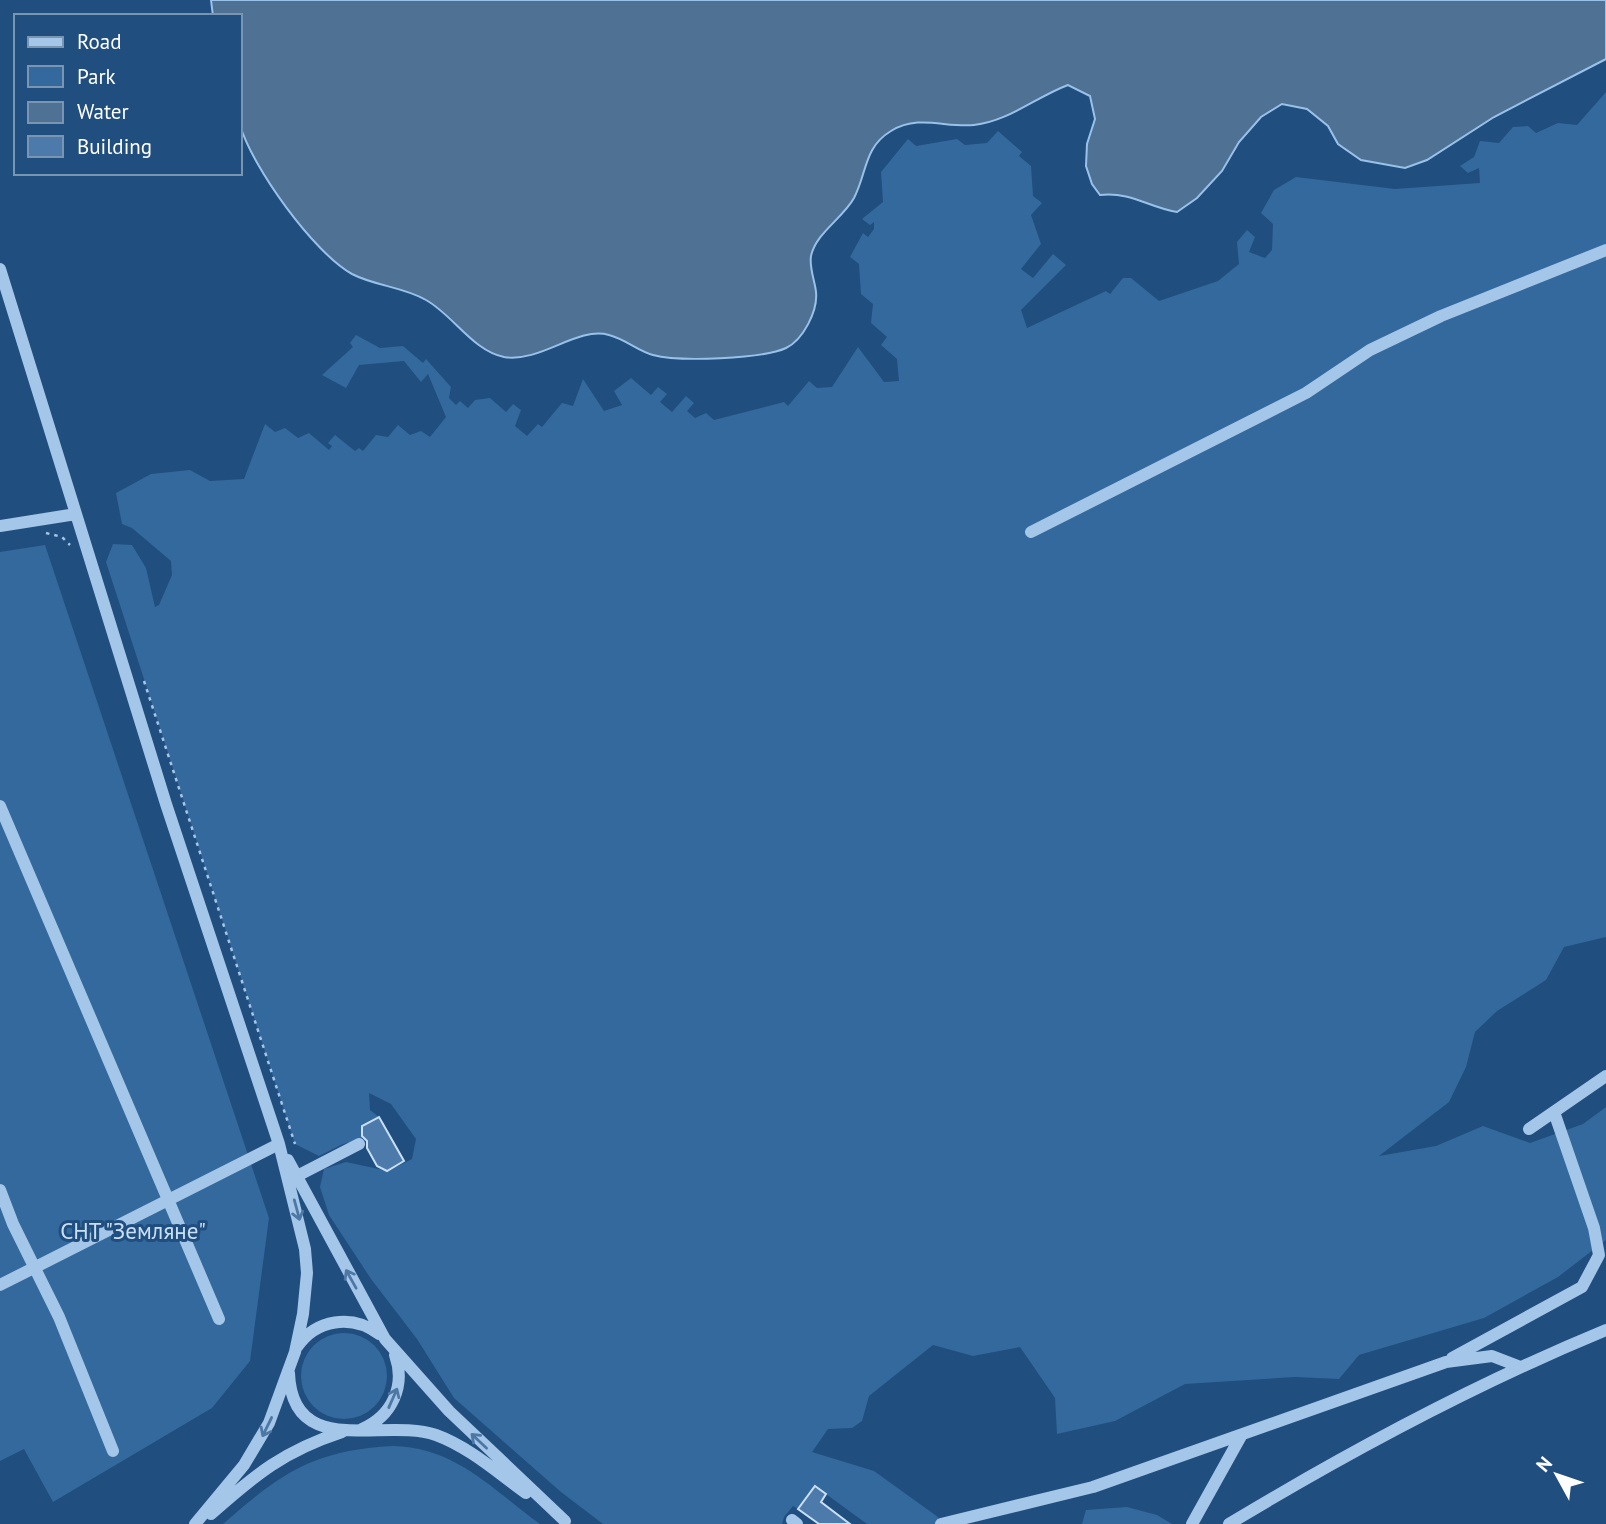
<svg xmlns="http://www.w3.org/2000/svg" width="1606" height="1524" font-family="'PT Sans',sans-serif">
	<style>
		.green { fill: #33699d }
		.water { fill: #4e7194; stroke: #98c2e9; stroke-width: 2 }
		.building { fill: #4c7bab; stroke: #c8dff6; stroke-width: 2 }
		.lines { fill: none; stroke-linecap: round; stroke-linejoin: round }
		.path { stroke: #a4c6e8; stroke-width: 2.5; stroke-dasharray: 3.5 5; stroke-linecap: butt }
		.minor { stroke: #a4c6e8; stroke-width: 12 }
		.oneway { stroke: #4e78a4 }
		.labels { text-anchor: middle; stroke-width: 6; stroke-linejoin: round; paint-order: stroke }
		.park-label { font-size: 23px; fill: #c8dff6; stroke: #204e7f }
	</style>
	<rect width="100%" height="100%" fill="#204e7f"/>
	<!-- green -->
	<path class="green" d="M 1606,92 L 1606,937 L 1564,947 L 1546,980 L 1497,1011 L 1475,1032 L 1466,1067 L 1449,1102 L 1379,1156 L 1436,1146 L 1483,1126 L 1530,1143 L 1583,1124 L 1606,1107 L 1606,1240 L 1558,1277 L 1484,1318 L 1359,1355 L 1339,1379 L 1295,1377 L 1185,1384 L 1115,1421 L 1057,1434 L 1055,1398 L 1020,1347 L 973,1356 L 933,1345 L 869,1396 L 862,1421 L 852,1428 L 828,1429 L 812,1452 L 874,1471 L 938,1517 L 941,1524 L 867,1524 L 815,1486 L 798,1509 L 793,1506 L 784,1517 L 782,1524 L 603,1524 L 561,1492 L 454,1398 L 417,1339 L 371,1279 L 329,1215 L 320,1187 L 324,1169 L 346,1162 L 388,1171 L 412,1159 L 416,1139 L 391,1104 L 369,1093 L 370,1110 L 379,1117 L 362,1126 L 362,1139 L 343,1144 L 319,1156 L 295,1144 L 106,562 L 113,544 L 132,545 L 146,568 L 155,607 L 159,605 L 172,575 L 171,561 L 132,528 L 122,524 L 116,493 L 151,474 L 190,470 L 210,481 L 244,479 L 265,424 L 275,432 L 285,428 L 298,438 L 309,433 L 329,450 L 332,446 L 328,443 L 335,435 L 355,451 L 359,448 L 363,451 L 376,435 L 388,437 L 398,425 L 410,435 L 421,431 L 430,437 L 446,417 L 428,374 L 421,382 L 404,361 L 359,365 L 346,388 L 322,375 L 353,347 L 350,343 L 356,335 L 380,348 L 403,346 L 423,363 L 426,359 L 451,387 L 449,398 L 456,405 L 460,401 L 468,408 L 475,400 L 490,398 L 506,412 L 513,404 L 521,410 L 515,426 L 527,436 L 538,424 L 542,427 L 562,403 L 573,406 L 583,379 L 604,411 L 622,405 L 614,391 L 631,378 L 651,395 L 658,387 L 667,394 L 660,402 L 672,412 L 686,396 L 694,403 L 687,411 L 695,418 L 706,413 L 714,420 L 784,402 L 788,406 L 809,381 L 817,388 L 832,387 L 858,347 L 884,382 L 899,381 L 897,359 L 881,345 L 887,337 L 871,323 L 873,304 L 861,294 L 859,264 L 850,257 L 863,233 L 868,237 L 874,229 L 874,222 L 870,225 L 862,219 L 883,202 L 881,172 L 908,139 L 916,146 L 957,139 L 965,145 L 987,143 L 998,131 L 1022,152 L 1019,156 L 1031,166 L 1033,196 L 1042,203 L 1031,215 L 1041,244 L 1021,269 L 1033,278 L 1053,254 L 1066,265 L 1021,310 L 1027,328 L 1106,291 L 1110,294 L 1123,278 L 1131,278 L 1159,301 L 1218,281 L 1239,264 L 1237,242 L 1247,230 L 1255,237 L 1249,252 L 1265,258 L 1272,250 L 1273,224 L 1261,213 L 1274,190 L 1296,177 L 1395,189 L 1480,183 L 1479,168 L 1468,173 L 1460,166 L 1474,157 L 1480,141 L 1499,143 L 1513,127 L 1528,126 L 1536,133 L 1558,123 L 1577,125 Z
		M 45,545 L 269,1218 L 250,1361 L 212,1408 L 53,1502 L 24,1449 L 0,1461 L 0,552 Z
		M301 1376a43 43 0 1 1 86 0a43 43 0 1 1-86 0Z
		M 393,1446 C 455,1447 492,1489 540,1524 L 223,1524 C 281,1473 314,1450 393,1446 Z
		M 1127,1507 L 1157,1515 L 1172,1524 L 1082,1524 L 1086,1510 Z"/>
	<!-- water -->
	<path class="water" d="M 211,0 L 1606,0 L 1606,59 L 1494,117 L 1427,160 L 1405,168 L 1361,160 L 1338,144 L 1328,126 L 1307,109 L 1282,104 L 1261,117 L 1239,142 L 1222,171 L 1197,198 L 1177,212 C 1147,207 1133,192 1100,195 L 1092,184 L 1086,166 L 1087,144 L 1095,119 L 1090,96 L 1068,85 C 1036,97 1009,121 974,125 C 945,128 919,114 891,131 C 864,147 867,173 854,198 C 843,218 816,233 811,256 C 809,268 815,281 816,292 C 818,311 803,340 786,348 C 762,359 679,362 653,355 C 638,351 625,339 609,335 C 577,326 541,363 504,357 C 473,351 453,315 426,300 C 404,287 375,286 352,274 C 314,253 252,167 240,125 C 235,103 240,42 240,16 L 213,16 Z"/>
	<!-- building -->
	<path class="building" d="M 379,1117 L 404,1161 L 387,1171 L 377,1166 L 367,1148 L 367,1141 L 362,1136 L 362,1126 Z
		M 815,1486 L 826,1494 L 821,1502 L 850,1524 L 819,1524 L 798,1509 Z"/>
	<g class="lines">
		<!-- path -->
		<path class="path" d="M 46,533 L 62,537 L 70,545
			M 144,681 L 295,1144"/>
		<!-- minor -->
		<path class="minor" d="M 0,269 L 166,804 L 279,1144 L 305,1249 L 307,1273 L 303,1314 L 295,1352 L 269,1423 L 244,1465 L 195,1524
			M 0,526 L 76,514
			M 1031,532 L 1306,393 L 1370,350 L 1441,316 L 1606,250
			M 0,806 L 219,1319
			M 1529,1129 L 1606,1076
			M 288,1160 L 385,1339 L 449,1411 L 565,1521
			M 297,1176 L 359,1144
			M 0,1190 L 13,1224 L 59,1317 L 113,1451
			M 0,1285 L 279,1144
			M 297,1347 C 316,1319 352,1314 379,1334
			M 1452,1358 L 1582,1287 L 1599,1255 L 1594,1228 L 1554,1112
			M 289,1373 C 292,1460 384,1417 436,1435 C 469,1447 498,1473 526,1493
			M 362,1429 C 392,1416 406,1386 395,1355
			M 211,1514 C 256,1474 284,1451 342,1432
			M 792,1520 L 797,1524
			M 941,1524 L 1093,1487 L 1446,1362 L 1492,1356 L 1518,1366
			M 1192,1524 L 1241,1436
			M 1229,1524 C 1350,1451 1475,1384 1606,1330"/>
	</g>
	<!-- one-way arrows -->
	<defs><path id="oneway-shaft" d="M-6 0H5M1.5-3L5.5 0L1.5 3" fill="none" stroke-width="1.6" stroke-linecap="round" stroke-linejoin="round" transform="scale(1.75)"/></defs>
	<g class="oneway">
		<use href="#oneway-shaft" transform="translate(297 1210) rotate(75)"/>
		<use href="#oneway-shaft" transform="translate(351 1279) rotate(-119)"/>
		<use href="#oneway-shaft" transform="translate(393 1398) rotate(-66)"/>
		<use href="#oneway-shaft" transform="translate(267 1427) rotate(116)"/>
		<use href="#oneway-shaft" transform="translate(479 1441) rotate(-137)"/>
	</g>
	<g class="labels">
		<!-- park labels -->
		<g class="park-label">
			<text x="133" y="1239">СНТ "Земляне"</text>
		</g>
	</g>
	<!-- legend -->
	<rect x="14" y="14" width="228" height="161" fill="#204e7f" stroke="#7995b2" stroke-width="2"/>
	<rect x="28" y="37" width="35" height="10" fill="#a4c6e8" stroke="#7995b2" stroke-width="2"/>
	<text x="77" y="49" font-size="21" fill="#ffffff">Road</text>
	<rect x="28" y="66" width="35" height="21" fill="#33699d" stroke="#7995b2" stroke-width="2"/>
	<text x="77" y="84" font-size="21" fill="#ffffff">Park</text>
	<rect x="28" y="102" width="35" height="21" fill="#4e7194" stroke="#7995b2" stroke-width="2"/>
	<text x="77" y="119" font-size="21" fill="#ffffff">Water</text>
	<rect x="28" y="136" width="35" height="21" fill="#4c7bab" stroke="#7995b2" stroke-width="2"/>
	<text x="77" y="154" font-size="21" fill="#ffffff">Building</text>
	<!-- north arrow -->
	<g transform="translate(1557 1475) rotate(310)" stroke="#204e7f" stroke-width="5" paint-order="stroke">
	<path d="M0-5L12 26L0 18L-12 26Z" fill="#ffffff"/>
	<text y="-10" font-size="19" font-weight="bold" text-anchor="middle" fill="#ffffff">N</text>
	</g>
</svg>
